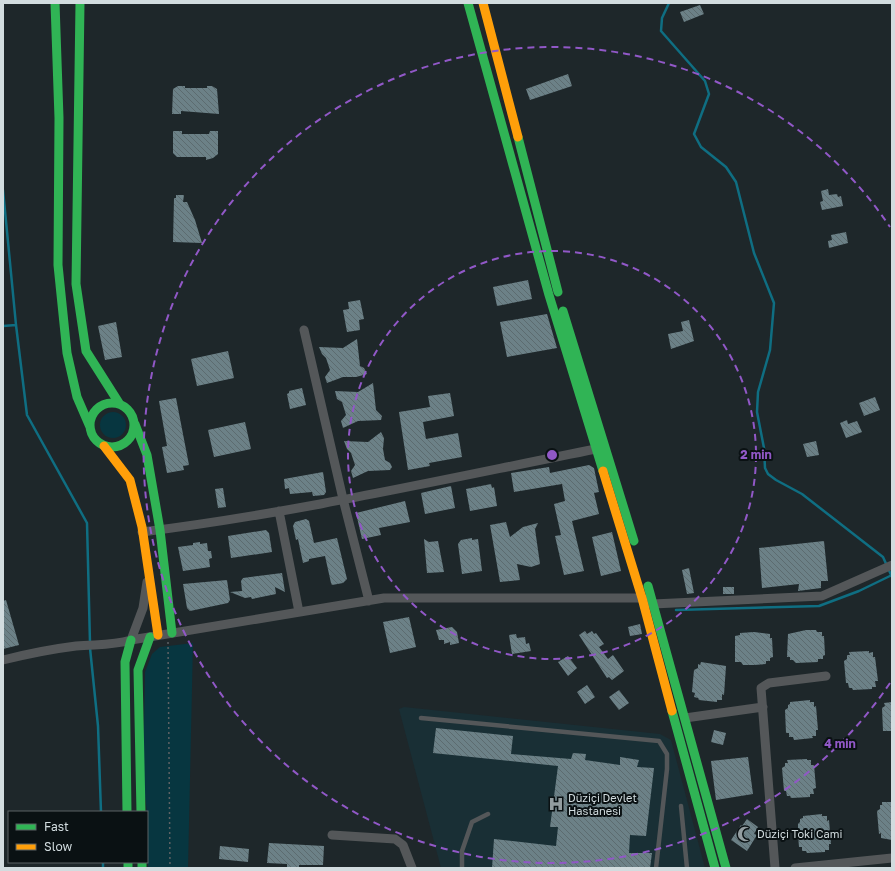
<svg xmlns="http://www.w3.org/2000/svg" width="895" height="871" font-family="'Golos Text',sans-serif">
	<style>
		.built { fill: #192f35 }
		.green { fill: #073640 }
		.lines { fill: none; stroke-linecap: round; stroke-linejoin: round }
		.stream { stroke: #0f6e82; stroke-width: 2.5 }
		.building { fill: url(#building-back-hatch) }
		.path { stroke: #5e6264; stroke-width: 1.5; stroke-dasharray: 2 3; stroke-linecap: butt }
		.lane { stroke: #545759; stroke-width: 4.5 }
		.street { stroke: #545759; stroke-width: 9 }
		.fast { stroke: #30b455; stroke-width: 9 }
		.slow { stroke: #ff9f0a; stroke-width: 9 }
		.ring { fill: none; stroke: #9158c7; stroke-width: 2; stroke-dasharray: 7 5 }
		.labels { text-anchor: middle; stroke-width: 4; stroke-linejoin: round; paint-order: stroke }
		.poi-label { font-size: 11px; fill: #d2dcdf; stroke: #0a1113; text-anchor: start }
		.centre { fill: #9158c7; stroke: #0a1113; stroke-width: 2 }
		.ring-label { font-size: 12px; text-anchor: middle; font-weight: bold; fill: #9158c7; stroke: #0a1113; stroke-width: 4; stroke-linejoin: round; paint-order: stroke }
	</style>
	<defs>
		<pattern id="building-back-hatch" width="6" height="6" patternUnits="userSpaceOnUse"><rect width="6" height="6" fill="#6c8187"/><path d="M-1 5l2 2M0 0l6 6M5-1l2 2" fill="none" stroke="#5c6b6f"/></pattern>
	</defs>
	<rect width="100%" height="100%" fill="#1e272a"/>
	<!-- built -->
	<path class="built" d="M 404,707 L 660,734 L 671,740 L 705,868 L 441,868 L 399,709 Z"/>
	<!-- green -->
	<path class="green" d="M100 425a13 13 0 1 1 26 0a13 13 0 1 1-26 0Z
		M 193,643 L 188,868 L 148,868 L 147,812 L 143,780 L 145,672 L 152,654 L 160,647 Z"/>
	<g class="lines">
		<!-- stream -->
		<path class="stream" d="M 669,3 L 662,18 L 661,31 L 705,81 L 709,94 L 694,134 L 701,147 L 726,167 L 736,182 L 754,253 L 774,303 L 770,350 L 758,392 L 757,412 L 764,448 L 765,468 L 768,474 L 776,480 L 802,494 L 883,557 L 892,577
			M 3,190 L 16,325 L 27,415 L 87,523 L 90,643
			M 3,326 L 16,325
			M 676,610 L 819,606 L 859,591 L 892,575
			M 90,648 L 98,726 L 101,812
			M 103,862 L 103,868"/>
	</g>
	<!-- building -->
	<path class="building" d="M 700,5 L 704,14 L 684,22 L 680,12 Z
		M 568,74 L 572,86 L 530,100 L 526,89 Z
		M 178,86 L 185,86 L 185,88 L 207,88 L 207,86 L 212,86 L 217,89 L 219,114 L 181,111 L 181,114 L 172,114 L 173,89 Z
		M 173,131 L 182,131 L 182,134 L 209,134 L 210,131 L 218,131 L 218,154 L 213,158 L 206,160 L 206,157 L 177,157 L 173,153 Z
		M 828,189 L 829,195 L 837,194 L 838,197 L 841,196 L 843,206 L 822,210 L 820,202 L 823,201 L 821,191 Z
		M 176,195 L 184,195 L 183,202 L 187,202 L 195,220 L 202,243 L 173,242 L 174,198 L 176,198 Z
		M 846,232 L 848,243 L 829,248 L 828,241 L 832,240 L 831,235 Z
		M 528,280 L 532,299 L 497,306 L 493,287 Z
		M 360,300 L 364,319 L 359,320 L 360,330 L 347,332 L 343,310 L 349,309 L 348,302 Z
		M 547,314 L 557,348 L 507,357 L 500,322 Z
		M 689,320 L 694,341 L 671,349 L 668,334 L 683,331 L 681,322 Z
		M 116,322 L 122,357 L 105,360 L 98,326 Z
		M 357,339 L 360,366 L 364,368 L 367,374 L 356,377 L 343,377 L 327,383 L 325,377 L 330,370 L 326,358 L 322,354 L 319,347 L 343,348 Z
		M 228,351 L 234,378 L 197,386 L 191,359 Z
		M 373,383 L 376,410 L 382,416 L 381,420 L 358,421 L 343,428 L 341,421 L 346,415 L 342,402 L 337,399 L 335,391 L 358,392 Z
		M 302,388 L 306,405 L 290,409 L 287,394 L 289,393 L 289,391 Z
		M 450,393 L 454,416 L 423,422 L 426,439 L 458,433 L 462,457 L 429,463 L 430,466 L 408,470 L 399,412 L 430,407 L 428,396 Z
		M 875,397 L 880,410 L 864,416 L 859,403 Z
		M 176,398 L 189,465 L 183,466 L 184,470 L 167,473 L 162,447 L 167,446 L 159,401 Z
		M 847,420 L 848,424 L 857,421 L 862,432 L 846,438 L 840,423 Z
		M 245,422 L 251,449 L 214,457 L 208,430 Z
		M 381,432 L 384,438 L 383,449 L 385,460 L 390,463 L 392,467 L 390,470 L 368,471 L 353,478 L 351,471 L 355,465 L 351,453 L 347,449 L 344,441 L 368,442 Z
		M 816,441 L 819,455 L 807,457 L 803,444 Z
		M 589,465 L 594,468 L 599,492 L 594,493 L 599,514 L 572,521 L 584,571 L 564,575 L 555,536 L 561,535 L 554,504 L 565,501 L 562,484 L 514,492 L 511,473 L 549,467 L 550,473 Z
		M 323,472 L 326,492 L 324,495 L 313,496 L 312,492 L 290,494 L 289,488 L 285,489 L 284,479 Z
		M 491,484 L 492,488 L 494,487 L 497,506 L 470,511 L 466,489 Z
		M 451,486 L 455,508 L 425,514 L 421,493 Z
		M 223,488 L 226,507 L 218,508 L 215,489 Z
		M 405,501 L 410,522 L 379,528 L 381,535 L 362,539 L 356,513 Z
		M 306,519 L 309,521 L 314,543 L 337,538 L 347,579 L 343,583 L 332,585 L 331,583 L 325,556 L 309,559 L 309,561 L 303,563 L 298,539 L 296,540 L 293,526 L 295,522 Z
		M 506,522 L 510,537 L 523,527 L 538,523 L 535,529 L 540,564 L 531,567 L 517,564 L 520,580 L 500,582 L 490,525 Z
		M 266,530 L 269,533 L 272,552 L 231,558 L 228,536 Z
		M 612,532 L 621,571 L 601,576 L 592,537 Z
		M 472,538 L 472,540 L 478,539 L 482,571 L 462,574 L 458,544 L 461,540 Z
		M 424,539 L 429,542 L 438,541 L 444,572 L 427,573 Z
		M 824,541 L 828,581 L 821,581 L 821,588 L 798,591 L 799,584 L 762,588 L 759,548 Z
		M 200,542 L 200,544 L 207,543 L 208,551 L 211,551 L 212,558 L 209,559 L 210,567 L 183,571 L 178,547 L 193,545 L 193,543 Z
		M 689,568 L 694,593 L 687,594 L 682,570 Z
		M 282,573 L 285,592 L 275,587 L 276,594 L 252,599 L 251,597 L 245,598 L 230,592 L 242,591 L 241,581 L 243,578 Z
		M 227,580 L 230,600 L 228,603 L 190,611 L 187,608 L 183,584 Z
		M 723,587 L 734,587 L 734,594 L 723,594 Z
		M 6,600 L 19,645 L 3,649 L 3,601 Z
		M 409,617 L 416,647 L 390,653 L 383,622 Z
		M 640,624 L 642,634 L 630,636 L 628,627 Z
		M 452,627 L 457,632 L 459,643 L 450,645 L 450,642 L 444,644 L 444,640 L 439,640 L 436,630 Z
		M 806,630 L 816,630 L 817,632 L 822,632 L 822,636 L 824,636 L 825,655 L 823,656 L 823,659 L 818,659 L 818,662 L 796,663 L 793,660 L 790,660 L 790,657 L 787,657 L 788,634 Z
		M 585,631 L 587,634 L 592,631 L 594,634 L 596,633 L 604,644 L 599,647 L 608,659 L 613,655 L 624,671 L 612,680 L 609,677 L 607,678 L 579,635 Z
		M 754,632 L 770,634 L 770,638 L 772,638 L 773,657 L 770,658 L 770,661 L 766,661 L 766,664 L 754,665 L 743,665 L 741,662 L 735,662 L 735,636 L 740,635 L 740,633 Z
		M 516,634 L 517,638 L 525,637 L 526,644 L 529,643 L 531,651 L 512,654 L 509,635 Z
		M 869,651 L 869,653 L 873,652 L 873,657 L 875,657 L 878,681 L 875,681 L 876,687 L 872,687 L 872,689 L 853,690 L 852,688 L 849,688 L 848,683 L 846,683 L 844,661 L 847,659 L 847,655 L 850,655 L 849,652 Z
		M 568,656 L 577,668 L 568,676 L 558,662 Z
		M 701,662 L 726,666 L 724,695 L 722,694 L 722,700 L 717,700 L 717,702 L 699,700 L 698,698 L 694,697 L 695,693 L 692,692 L 694,670 L 698,668 L 698,664 L 700,665 Z
		M 587,685 L 595,697 L 585,704 L 577,692 Z
		M 619,690 L 629,703 L 619,710 L 609,697 Z
		M 810,700 L 810,702 L 814,702 L 814,707 L 816,706 L 818,730 L 816,730 L 816,736 L 812,736 L 813,738 L 794,740 L 793,737 L 789,737 L 789,733 L 786,733 L 785,710 L 788,708 L 788,705 L 790,704 L 790,702 Z
		M 892,702 L 892,731 L 883,731 L 882,708 L 885,706 L 884,703 Z
		M 436,728 L 513,736 L 511,754 L 571,759 L 573,753 L 586,754 L 585,760 L 620,765 L 620,757 L 639,760 L 637,767 L 654,768 L 646,836 L 630,835 L 629,853 L 652,853 L 650,868 L 492,868 L 494,839 L 556,846 L 558,827 L 550,827 L 558,766 L 433,753 Z
		M 714,730 L 726,733 L 723,745 L 711,742 Z
		M 748,757 L 753,794 L 716,800 L 711,761 Z
		M 807,759 L 807,760 L 811,760 L 811,765 L 814,765 L 816,788 L 813,789 L 814,794 L 810,794 L 810,797 L 791,798 L 790,796 L 787,796 L 786,791 L 784,791 L 782,768 L 785,766 L 785,763 L 788,763 L 787,760 Z
		M 882,802 L 892,802 L 892,840 L 881,838 L 881,833 L 879,834 L 877,811 L 880,809 L 880,805 L 882,805 Z
		M 822,814 L 822,816 L 827,816 L 827,821 L 829,820 L 831,844 L 829,844 L 829,850 L 825,850 L 825,852 L 807,853 L 806,851 L 802,851 L 802,847 L 799,847 L 798,835 L 798,824 L 800,822 L 800,819 L 803,818 L 803,816 Z
		M 747,819 L 758,827 L 754,834 L 757,835 L 747,851 L 731,840 L 741,825 L 742,826 Z
		M 269,843 L 324,846 L 323,865 L 299,865 L 299,868 L 287,868 L 287,864 L 267,863 Z
		M 220,846 L 249,849 L 248,862 L 219,859 Z"/>
	<g class="lines">
		<!-- path -->
		<path class="path" d="M 168,642 L 170,868"/>
		<!-- lane -->
		<path class="lane" d="M 421,718 L 659,741 L 667,754 L 667,769 L 656,868
			M 681,806 L 687,868
			M 462,868 L 462,851 L 472,822 L 488,814"/>
		<!-- street -->
		<path class="street" d="M 304,330 L 343,499 L 369,601
			M 279,511 L 299,612
			M 142,532 C 295,513 445,479 596,449
			M 131,640 L 143,608 L 147,582
			M 3,660 C 27,654 52,649 76,646 C 96,644 111,646 131,640 L 384,598 L 642,598 L 653,604 L 822,596 L 892,565
			M 685,718 L 763,707
			M 332,835 L 395,839 L 403,845 L 412,868
			M 775,868 L 761,688 L 769,683 L 826,676
			M 795,868 L 892,858"/>
		<!-- fast -->
		<path class="fast" d="M 55,3 L 59,118 L 58,265 L 67,353 L 77,397 L 90,427
			M 80,3 L 76,284 L 86,351 L 119,403
			M 468,3 L 549,295 L 603,471
			M 518,137 L 558,292
			M 563,311 L 634,541
			M90 425a22 22 0 1 1 44 0a22 22 0 1 1-44 0Z
			M 135,424 L 147,455 L 160,530 L 172,633
			M 648,586 L 726,868
			M 672,711 L 715,868
			M 127,812 L 125,662 L 131,640
			M 141,812 L 138,670 L 150,637
			M 128,862 L 128,868
			M 142,862 L 142,868"/>
		<!-- slow -->
		<path class="slow" d="M 483,3 L 518,137
			M 104,446 L 130,480 L 142,527 L 158,635
			M 603,471 L 642,598 L 672,711"/>
	</g>
	<!-- distance rings -->
	<g class="ring">
		<circle cx="552" cy="455" r="204"/>
		<path d="M890 683A408 408 0 1 1 890 227"/>
	</g>
	<!-- icons -->
	<defs>
		<g id="hospital-bare" transform="scale(1.2)"><path d="M-5-5h3v3.5h4V-5h3V5h-3V1.5h-4V5h-3Z" fill="#939da0" stroke="#0a1113" stroke-width="2.5" paint-order="stroke"/></g>
		<g id="mosque-bare" transform="scale(1.2)"><path d="M3.5-4.9A6 6 0 1 0 3.5 4.9A5 5 0 1 1 3.5-4.9Z" fill="#939da0" stroke="#0a1113" stroke-width="2.5" paint-order="stroke"/></g>
	</defs>
	<g fill-rule="evenodd">
		<use href="#hospital-bare" x="556" y="804"/>
		<use href="#mosque-bare" x="745" y="834"/>
	</g>
	<g class="labels">
		<!-- poi labels -->
		<g class="poi-label">
			<text x="568" y="802">Düziçi Devlet<tspan x="568" dy="13">Hastanesi</tspan></text>
			<text x="757" y="838">Düziçi Toki Cami</text>
		</g>
	</g>
	<circle cx="552" cy="455" r="6" class="centre"/>
	<g class="ring-label">
		<text x="756" y="459">2 min</text>
		<text x="840" y="748">4 min</text>
	</g>
	<!-- border -->
	<rect width="895" height="871" fill="none" stroke="#d2dcdf" stroke-width="8"/>
	<!-- legend -->
	<rect x="8" y="811" width="140" height="52" fill="#0a1113" stroke="#5a6265"/>
	<rect x="16" y="824" width="20" height="6" fill="#30b455" stroke="#5a6265"/>
	<text x="44" y="831" font-size="12" fill="#d2dcdf">Fast</text>
	<rect x="16" y="844" width="20" height="6" fill="#ff9f0a" stroke="#5a6265"/>
	<text x="44" y="851" font-size="12" fill="#d2dcdf">Slow</text>
</svg>
